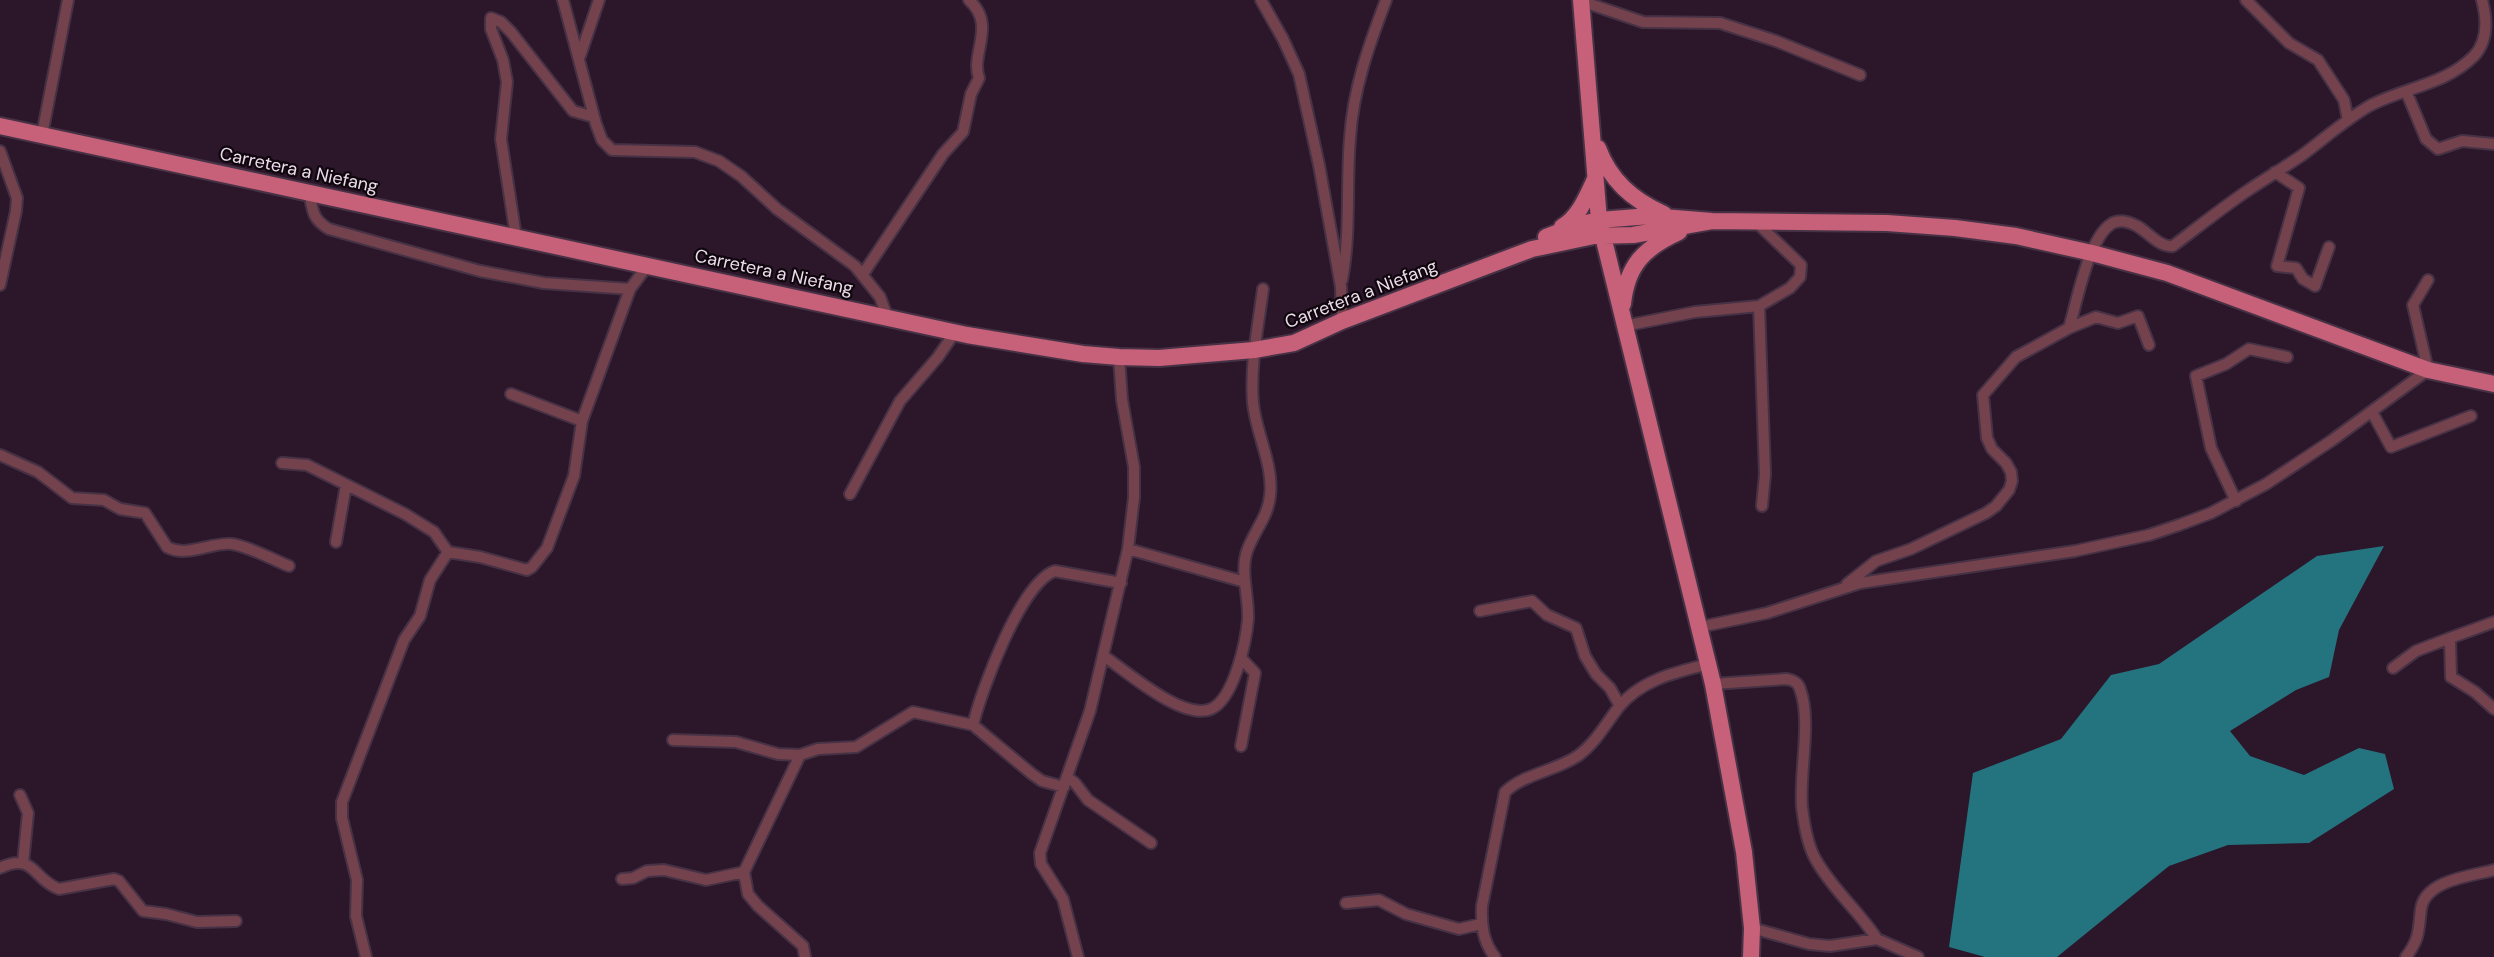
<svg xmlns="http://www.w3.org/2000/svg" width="2494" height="957" font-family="'DM Sans',sans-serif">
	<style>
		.water { fill: #247480 }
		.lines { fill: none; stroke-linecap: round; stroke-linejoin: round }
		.minor-casing { stroke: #473245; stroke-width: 14 }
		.primary-casing { stroke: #473245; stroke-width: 20 }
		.minor { stroke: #74424d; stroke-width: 10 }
		.primary { stroke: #c76079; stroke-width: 16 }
		.labels { text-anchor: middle; stroke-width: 4.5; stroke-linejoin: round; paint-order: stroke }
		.street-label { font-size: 18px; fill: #ecddea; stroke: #0f060e }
	</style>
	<rect width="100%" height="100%" fill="#2c162a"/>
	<!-- water -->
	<path class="water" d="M 2384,546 L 2339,630 L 2329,677 L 2296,690 L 2230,731 L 2250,756 L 2304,775 L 2359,748 L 2385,754 L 2394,789 L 2309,843 L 2228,845 L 2169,866 L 2057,957 L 1985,957 L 1949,947 L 1973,773 L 2061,739 L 2111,675 L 2159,664 L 2317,556 Z"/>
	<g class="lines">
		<!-- minor casing -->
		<g class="minor-casing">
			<path id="minor" d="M 563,0 L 596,124 L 602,140 L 612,150 L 695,152 L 719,161 L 741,176 L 777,209 L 855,266 L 880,297 L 887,316
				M 1261,0 L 1283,39 L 1299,74 L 1319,165 L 1341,287 L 1342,321
				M 2246,0 L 2289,43 L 2318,60 L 2344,100 L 2348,120
				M 1581,1 L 1643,22 L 1720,23 L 1776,41 L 1860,75
				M 580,56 L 599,0
				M 2406,91 L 2426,139 L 2438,149 L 2462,141 L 2494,144
				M 42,135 L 68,0
				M 0,151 L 17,198 L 16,211 L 0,285
				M 2275,172 L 2299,188 L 2277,266 L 2296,268 L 2303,279 L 2315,286 L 2329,247
				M 309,192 C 313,211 312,219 329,229 L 480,271 L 544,283 L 630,289
				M 516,237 L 501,139 L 507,82 L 503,60 L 491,29 L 491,18 L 501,22 L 511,32 L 573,111 L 594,117
				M 863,274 L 943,154 L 963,132 L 971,94 L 979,78 C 970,54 997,25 969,0
				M 1342,280 C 1351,233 1346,185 1350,138 C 1353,89 1369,45 1386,0
				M 1759,306 L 1765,474 L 1762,506
				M 1624,326 L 1695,312 L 1759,306 L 1790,288 L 1800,277 L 1801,265 L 1755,221
				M 2149,345 L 2138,316 L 2118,323 L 2096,317 L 2069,328 C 2077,302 2088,239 2111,224 C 2119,219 2129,222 2137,226 C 2148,232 2160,248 2173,246 C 2198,227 2222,208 2247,191 C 2265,179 2283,168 2301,156 C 2324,139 2346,119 2371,105 C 2406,87 2445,85 2474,56 C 2488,41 2487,19 2482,0
				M 511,394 L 582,421
				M 2372,412 L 2391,447 L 2471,416
				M 0,455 L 38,472 L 72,498 L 104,500 L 120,509 L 145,513 L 167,547 C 187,558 210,542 232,544 C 251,547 271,559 289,566
				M 282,463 L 307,465 L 405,514 L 434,532 L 448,552 L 480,557 L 527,570 L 532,567 L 547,548 L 574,476 L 582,421 L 630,289 L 648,265
				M 850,494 L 900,401 L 938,357 L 955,332
				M 2236,501 L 2211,448 L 2196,376 L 2226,364 L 2249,349 L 2287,357
				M 336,542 L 346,485
				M 1128,549 L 1245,582
				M 1847,584 L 1876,561 L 1911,549 L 1986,513 L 1996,506 L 2009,490 L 2012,481 L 2011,472 L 2006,463 L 1992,449 L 1987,438 L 1983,395 L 2016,357 L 2069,328
				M 1480,611 L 1532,601 L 1547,615 L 1576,628 L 1585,656 L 1596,674 L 1610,688 L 1620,706
				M 1700,627 L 1767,613 L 1860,583 L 2075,551 L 2149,535 L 2179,525 L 2211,513 L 2266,484 L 2331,441 L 2428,370 L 2413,305 L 2428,280
				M 2450,638 L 2494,622
				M 1104,656 C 1127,672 1183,721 1211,709 C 1234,699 1246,642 1248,619 C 1249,597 1240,572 1247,551 C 1254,531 1268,517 1270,496 C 1274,465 1256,434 1253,403 C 1250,365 1258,327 1263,289
				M 2393,668 L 2416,651 L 2450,638 L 2451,677 L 2475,692 L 2494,709
				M 1713,684 L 1786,679 C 1793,680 1798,682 1800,689 C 1812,721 1799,772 1802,807 C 1804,824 1807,845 1816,860 C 1832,889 1859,911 1877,939
				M 973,725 C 981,691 1021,582 1055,571 L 1121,583
				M 673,740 L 736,742 L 778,754 L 800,755
				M 1241,746 L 1255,673 L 1241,658
				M 1067,777 L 1075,783 L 1088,800 L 1151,843
				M 20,795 L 28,813 L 23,863
				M 0,868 C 35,852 32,879 59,889 L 114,879 L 119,881 L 143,911 L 166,914 L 197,922 L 236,921
				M 622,879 L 633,878 L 647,871 L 664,870 L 706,880 L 744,872
				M 1346,903 L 1379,900 L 1406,914 L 1459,929 L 1481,924
				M 1752,928 L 1809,944 L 1830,946 L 1877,939 L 1918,957
				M 366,957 L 356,916 L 357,880 L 342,818 L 342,802 L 404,640 L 420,616 L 430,580 L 448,552
				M 805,957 L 803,946 L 758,906 L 748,894 L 744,872 L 800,755 L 818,749 L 856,747 L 913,712 L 973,725 L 1032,774 L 1042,781 L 1064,787
				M 1078,957 L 1063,899 L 1041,864 L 1040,853 L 1090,711 L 1128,549 L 1134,497 L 1134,467 L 1122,400 L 1119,357
				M 1495,957 C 1483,942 1481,925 1482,906 L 1505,792 C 1525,773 1557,771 1579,755 C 1595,743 1606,724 1618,708 C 1640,680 1676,672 1709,664
				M 2406,957 C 2420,938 2418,932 2421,909 C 2425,880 2471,876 2494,870"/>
		</g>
		<!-- primary casing -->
		<g class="primary-casing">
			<path id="primary" d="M 1581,0 L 1599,220 L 1713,684 L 1744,852 L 1752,928 L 1751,957
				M 0,126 L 967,335 L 1083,354 L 1119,357 L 1159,358 L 1254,350 L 1294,343 L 1342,321 L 1532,249 L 1594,236 L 1633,235 L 1712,221
				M 1598,148 C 1610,180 1632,200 1664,214
				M 1562,227 C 1579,217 1587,196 1595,179
				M 1546,237 L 1577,225 L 1599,220 L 1650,216 L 1712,221 L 1887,223 L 1955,228 L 2016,236 L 2092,253 L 2167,273 L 2428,370 L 2494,384
				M 1623,304 C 1627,265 1644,248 1679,232"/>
		</g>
		<!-- minor -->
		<use href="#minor" class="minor"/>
		<!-- primary -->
		<use href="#primary" class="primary"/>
	</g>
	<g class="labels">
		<!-- street labels -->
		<g class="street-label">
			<text transform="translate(299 170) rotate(12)" y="6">Carretera a Niefang</text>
			<text transform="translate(774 272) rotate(12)" y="6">Carretera a Niefang</text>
			<text transform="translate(1361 294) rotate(-21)" y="6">Carretera a Niefang</text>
		</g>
	</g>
</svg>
